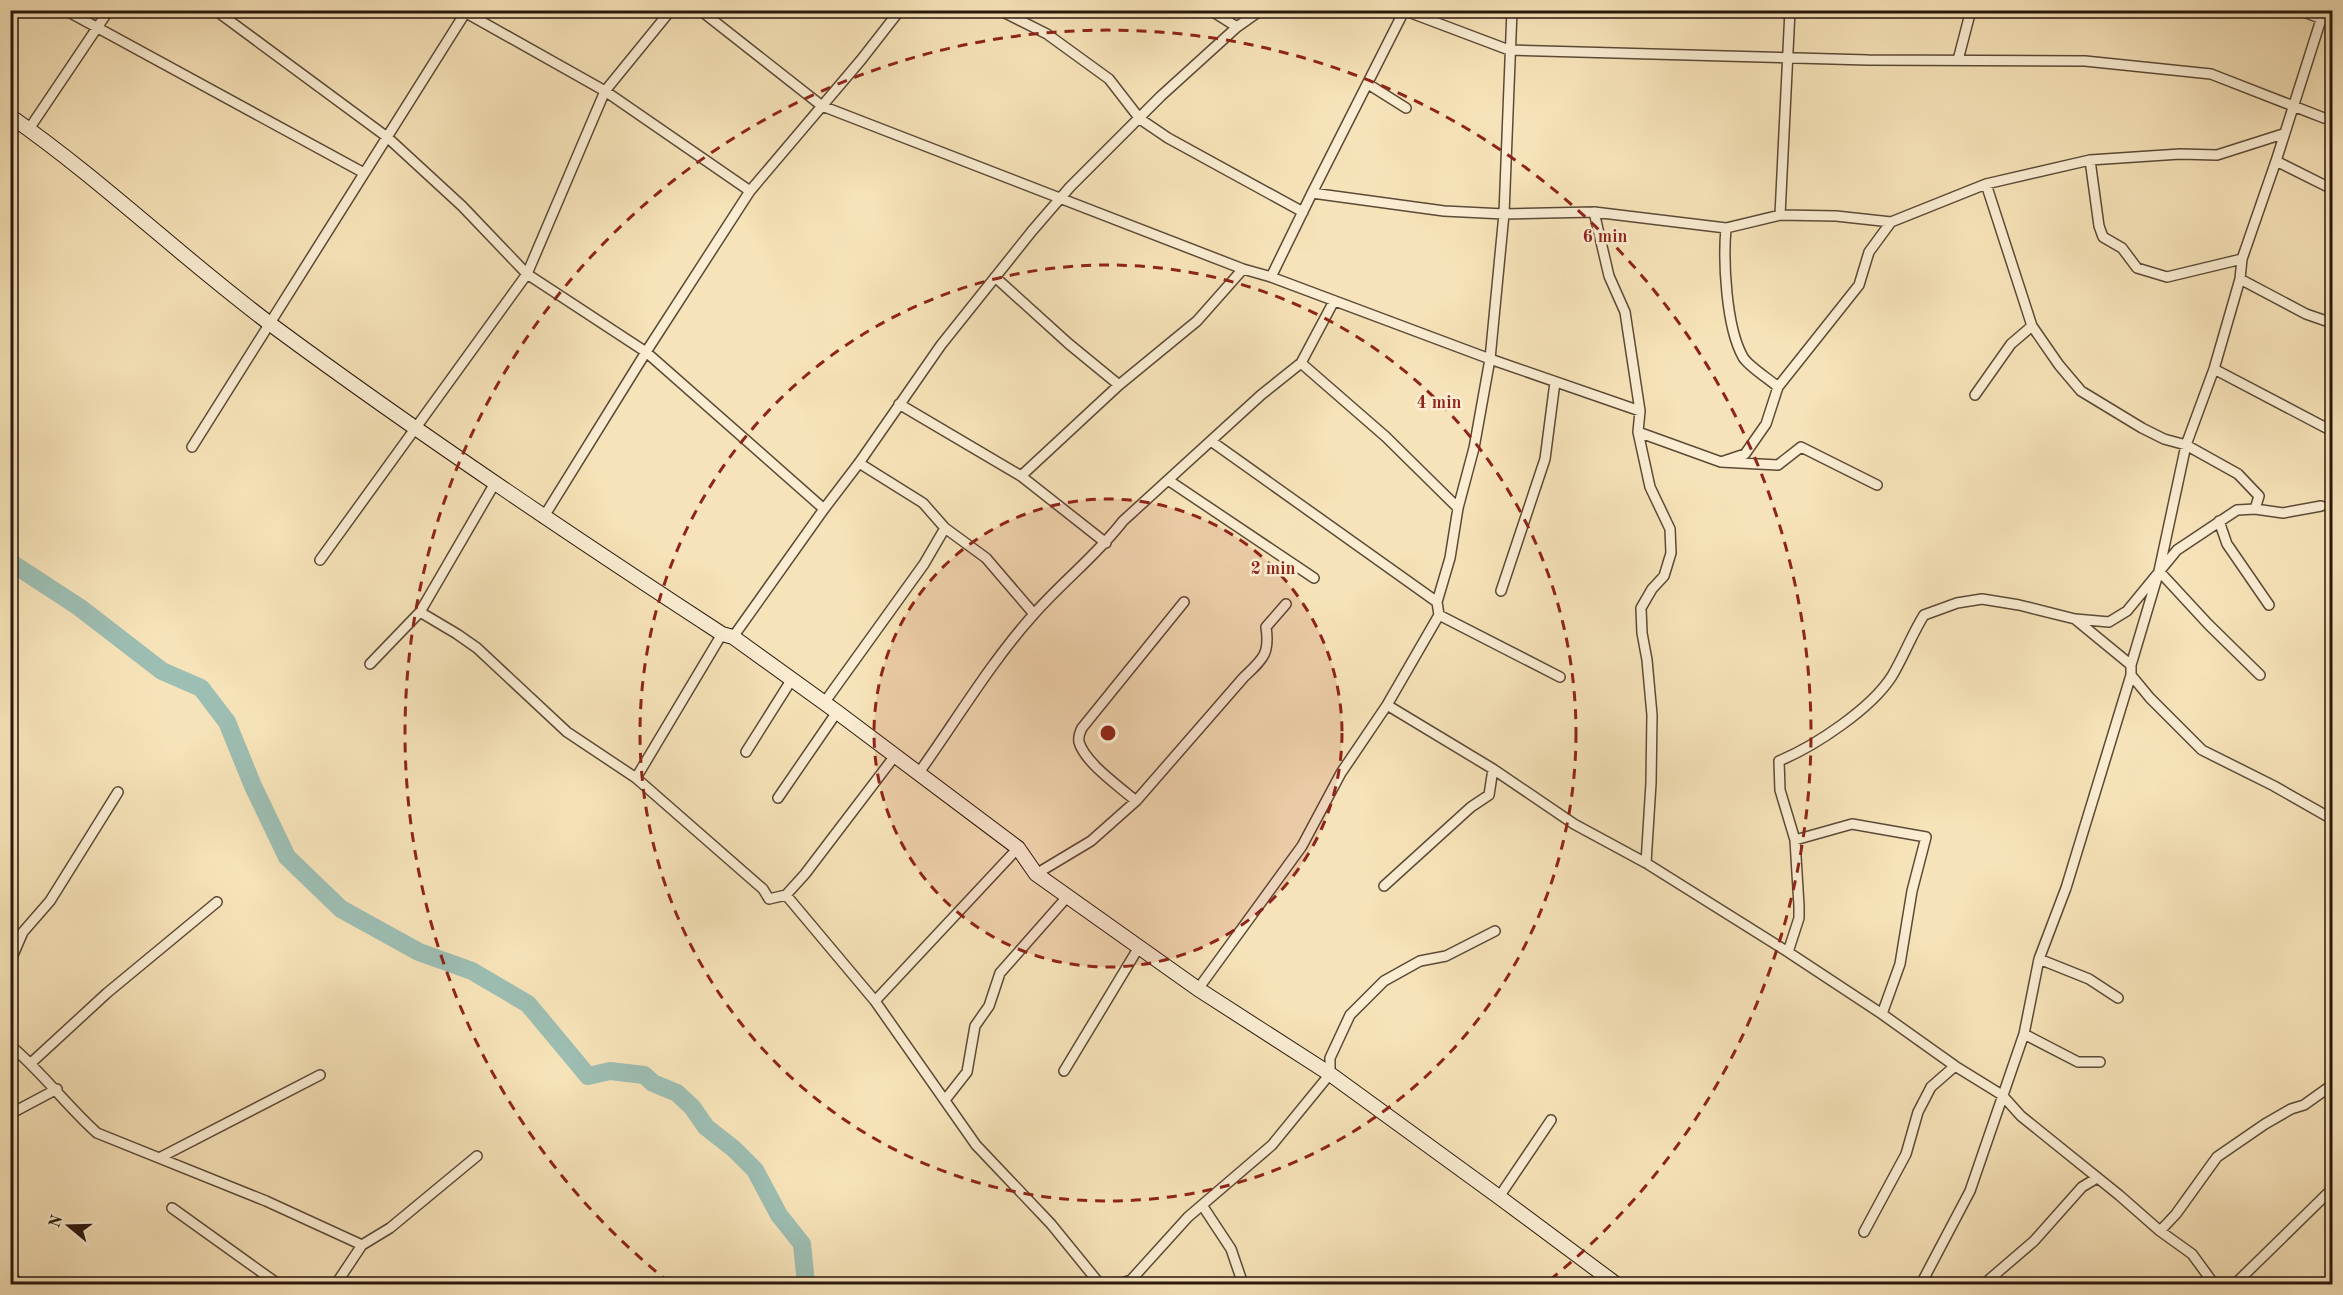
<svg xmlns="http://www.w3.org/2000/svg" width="2343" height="1295" font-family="'Old Standard TT',serif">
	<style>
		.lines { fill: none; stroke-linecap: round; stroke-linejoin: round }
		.river { stroke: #9dbeb3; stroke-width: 18 }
		.street-casing { stroke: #5c4a37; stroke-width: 12 }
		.secondary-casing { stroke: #29170c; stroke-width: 16 }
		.street { stroke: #faedd2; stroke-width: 9 }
		.secondary { stroke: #faedd2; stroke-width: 14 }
		.ring { fill: none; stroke: #8f2418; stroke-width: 3; stroke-dasharray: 10 8 }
		.centre { fill: #8f2418; stroke: #faedd2; stroke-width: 3 }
		.ring-label { font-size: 18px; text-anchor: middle; font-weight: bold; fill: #8f2418; stroke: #faedd2; stroke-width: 5; stroke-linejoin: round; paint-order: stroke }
	</style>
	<rect width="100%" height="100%" fill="#f7e3b9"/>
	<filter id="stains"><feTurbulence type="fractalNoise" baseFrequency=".00333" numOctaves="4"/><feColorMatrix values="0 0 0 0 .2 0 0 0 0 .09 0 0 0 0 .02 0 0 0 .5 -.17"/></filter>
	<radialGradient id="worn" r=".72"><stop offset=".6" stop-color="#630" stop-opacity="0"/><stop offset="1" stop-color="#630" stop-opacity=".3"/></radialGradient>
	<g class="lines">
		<!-- river -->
		<path class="river" d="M 10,562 L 79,607 L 162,671 L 201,688 L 227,722 L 253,786 L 287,857 L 341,909 L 419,952 L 472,971 L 528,1004 L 588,1076 L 610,1071 L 644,1075 L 653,1083 L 677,1093 L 692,1107 L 706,1127 L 734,1149 L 755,1170 L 779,1215 L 802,1244 L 806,1284"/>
		<!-- street casing -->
		<g class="street-casing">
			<path id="street" d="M 65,10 L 364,173
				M 215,10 L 387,137 L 462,206 L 527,274 L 646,352 L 824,509
				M 461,10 L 605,91 L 750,191
				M 700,10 L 822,106 L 1243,269 L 1271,277 L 1490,359 L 1640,411
				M 999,10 L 1047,34 L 1109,79 L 1140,119 L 1168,138 L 1303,212
				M 1210,10 L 1237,27
				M 1403,10 L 1509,50 L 1868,60 L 2085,61 L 2211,74 L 2324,118 L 2332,119
				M 2299,10 L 2322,19 L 2332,20
				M 1958,60 L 1971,10
				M 1368,84 L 1406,108
				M 29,129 L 109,10
				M 2090,160 L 2099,226 L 2103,237 L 2122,248 L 2137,268 L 2167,277 L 2242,259
				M 2276,161 L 2332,189
				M 1986,184 L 2032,326 L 2059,365 L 2081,391 L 2142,428 L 2164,439 L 2186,445 L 2238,474 L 2259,496 L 2255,509
				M 1312,193 L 1404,11
				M 1594,212 L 1609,276 L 1625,312 L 1640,411 L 1638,432 L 1650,487 L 1670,529 L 1671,553 L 1664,576 L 1652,589 L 1641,608 L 1642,633 L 1647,660 L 1652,715 L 1651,783 L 1646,863
				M 1780,215 L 1790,10
				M 1726,228 C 1723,261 1726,327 1743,357 C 1748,366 1769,379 1778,387
				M 995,277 L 1069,344 L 1119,385
				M 1271,277 L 1312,193 L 1444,211 L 1504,214 L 1594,212 L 1726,228 L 1780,215 L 1836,216 L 1891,222 L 1986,184 L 2090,160 L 2180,154 L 2217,155 L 2283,134
				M 2240,279 L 2306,314 L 2332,323
				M 1301,363 L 1386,437 L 1458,508
				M 2214,369 L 2332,431
				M 1975,395 L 2011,344 L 2032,326
				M 899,404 L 1021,476 L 1106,543
				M 1638,432 L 1721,462 L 1778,465 L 1801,447 L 1877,485
				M 1211,441 L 1437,602
				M 192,447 L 467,10
				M 1721,462 L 1745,454 L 1766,424 L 1778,387 L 1859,285 L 1869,252 L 1891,222
				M 859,463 L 923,503 L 945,528 L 986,558 L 1034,614
				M 1021,476 L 1119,385 L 1197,321 L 1243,269
				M 1168,480 L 1314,578
				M 543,518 L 646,352 L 750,191 L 861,60 L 900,10
				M 2219,521 L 2227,544 L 2269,605
				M 320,560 L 527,274 L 605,91 L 671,10
				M 2159,571 L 2208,624 L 2260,675
				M 1501,591 L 1545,459 L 1555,382
				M 420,612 L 457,634 L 477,648 L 567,732 L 636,778 L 763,889 L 769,899 L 786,895 L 805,874 L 894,757
				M 1439,615 L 1560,677
				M 2075,619 L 2131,665
				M 733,637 L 824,509 L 859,463 L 941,345 L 1032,231 L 1070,187 L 1161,96 L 1237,27 L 1261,10
				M 370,664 L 420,612 L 495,483
				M 2131,675 L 2150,698 L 2202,750 L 2274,786 L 2332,819
				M 824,703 L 924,564 L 945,528
				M 1387,705 L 1493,769 L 1574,824 L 1646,863 L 1788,952 L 1882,1014 L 1955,1066 L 2002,1095 L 2021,1116 L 2119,1195 L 2160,1231 L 2192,1254 L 2214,1284
				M 746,752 L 792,679
				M 918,774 C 956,721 990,663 1034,614 C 1063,581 1097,555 1123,521 L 1261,395 L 1301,363 L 1334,301
				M 636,778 L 722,634
				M 778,798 L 837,712
				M 1136,801 C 1120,787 1085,763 1079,742 C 1078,737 1080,732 1082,728 L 1184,602
				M 1795,840 L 1852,824 L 1926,837 L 1912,891 L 1900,964 L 1882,1014
				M 1036,874 L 1091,841 L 1136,801 L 1244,677 C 1263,659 1270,654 1266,627 L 1286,604
				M 1384,886 L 1471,807 L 1489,795 L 1493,769
				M 786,895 L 875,1001 L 976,1145 L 1051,1224 L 1099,1283 L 1107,1284
				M 1788,952 L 1799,918 L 1799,906 L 1795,840 L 1780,790 L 1779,761 C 1815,746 1871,709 1892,676 C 1904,656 1912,634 1924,615 L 1957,603 L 1982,599 L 2019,605 L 2075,619 L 2109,622 L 2127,611 L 2177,550 L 2237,510 L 2255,509 L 2283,513 L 2321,506
				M 2039,959 L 2089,979 L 2118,998
				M 10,962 L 23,932 L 50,901 L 118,792
				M 1198,989 L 1302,846 L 1341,773 L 1387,705 L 1439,615 L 1437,602 L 1450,558 L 1458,508 L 1474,448 L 1490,359 L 1504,214 L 1512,10
				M 875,1001 L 1018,848
				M 2024,1034 L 2078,1062 L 2100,1062
				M 10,1045 C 42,1072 66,1105 97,1133 L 266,1201 L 362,1245 L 336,1284
				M 31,1063 L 107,993 L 217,902
				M 1064,1071 L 1139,947
				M 945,1100 L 967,1072 L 975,1026 L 989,1006 L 1000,973 L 1067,897
				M 10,1114 L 57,1089
				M 161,1157 L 320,1075
				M 1499,1197 L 1551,1120
				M 1202,1205 L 1231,1249 L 1243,1284
				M 172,1208 L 278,1284
				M 2160,1231 L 2176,1214 L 2217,1157 L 2265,1124 L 2291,1109 L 2304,1105 L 2332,1085
				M 1864,1232 L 1906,1154 L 1918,1112 L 1931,1087 L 1955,1066
				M 362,1245 L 390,1228 L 477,1156
				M 10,1276 L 20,1284
				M 1119,1284 L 1131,1280 L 1188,1217 L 1272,1145 L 1330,1074 L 1330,1058 L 1350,1015 L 1384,981 L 1420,961 L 1446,956 L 1495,931
				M 1921,1284 L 1970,1191 L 2024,1034 L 2039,959 L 2066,888 L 2131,675 L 2131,665 L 2159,571 L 2186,445 L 2214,369 L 2240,279 L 2242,259 L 2276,161 L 2324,10
				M 1984,1284 L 2034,1241 L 2082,1187 L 2097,1178
				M 2235,1284 L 2332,1189"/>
		</g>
		<!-- secondary casing -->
		<g class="secondary-casing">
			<path id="secondary" d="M 10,116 C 102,180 183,259 273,326 C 419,434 570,535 722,634 L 733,637 L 837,712 L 1018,848 L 1036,874 L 1198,989 L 1330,1074 L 1499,1197 L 1616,1284"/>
		</g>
		<!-- street -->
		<use href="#street" class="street"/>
		<!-- secondary -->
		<use href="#secondary" class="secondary"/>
	</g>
	<!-- distance rings -->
	<circle cx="1108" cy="733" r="234" fill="#8f2418" fill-opacity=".12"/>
	<g class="ring">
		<circle cx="1108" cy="733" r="234"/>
		<circle cx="1108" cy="733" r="468"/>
		<path d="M670 1283A703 703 0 1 1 1546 1283"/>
	</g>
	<circle cx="1108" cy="733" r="9" class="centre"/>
	<g class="ring-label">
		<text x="1605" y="242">6 min</text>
		<text x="1439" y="408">4 min</text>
		<text x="1273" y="574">2 min</text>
	</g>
	<!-- margin -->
	<rect width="2343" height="1295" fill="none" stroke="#f7e3b9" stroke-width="36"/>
	<rect x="12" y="12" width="2319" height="1271" fill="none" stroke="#29170c" stroke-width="3"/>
	<rect x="18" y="18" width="2307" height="1259" fill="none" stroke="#29170c" stroke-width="1.5"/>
	<!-- north arrow -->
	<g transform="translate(69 1226) rotate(289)" stroke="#faedd2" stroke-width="4.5" paint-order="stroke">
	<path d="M0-4.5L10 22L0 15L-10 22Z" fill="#29170c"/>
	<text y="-9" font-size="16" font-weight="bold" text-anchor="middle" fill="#29170c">N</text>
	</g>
	<rect width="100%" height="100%" filter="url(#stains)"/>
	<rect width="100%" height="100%" fill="url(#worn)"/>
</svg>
